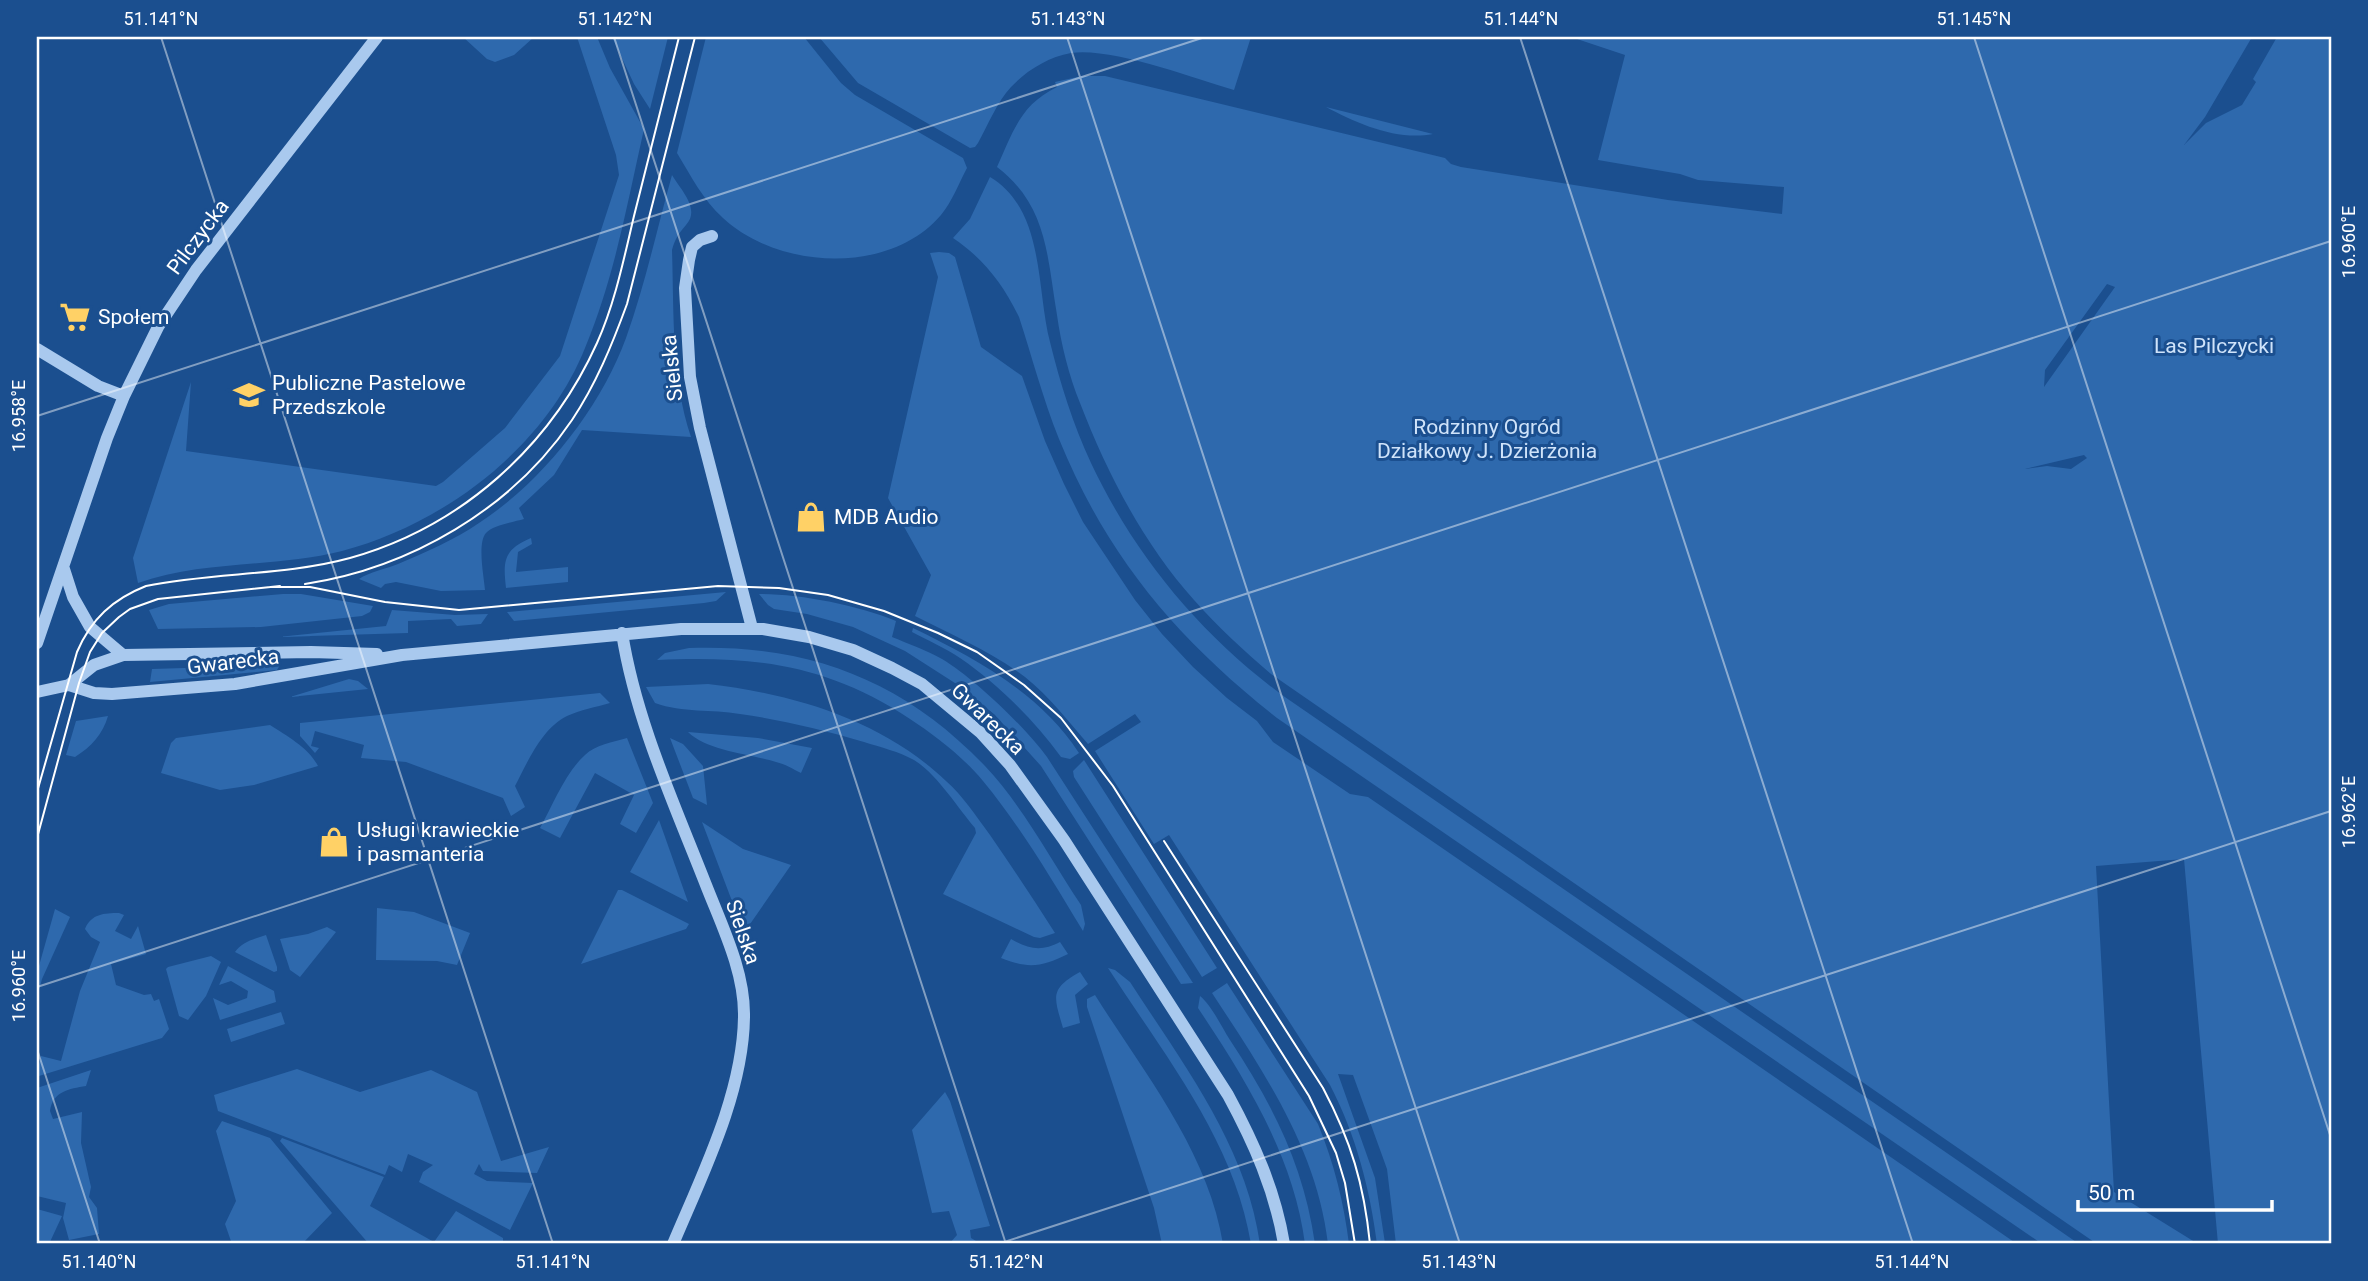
<svg xmlns="http://www.w3.org/2000/svg" width="2368" height="1281" font-family="Roboto,sans-serif">
	<style>
		.green { fill: #2e69ad; fill-rule: evenodd }
		.lines { fill: none; stroke-linecap: round; stroke-linejoin: round }
		.minor { stroke: #a9c9ee; stroke-width: 12 }
		.tram { stroke: #fff; stroke-width: 2 }
		.ticks { fill: none; stroke: #fff; stroke-width: 2; stroke-opacity: 0.45 }
		.labels { text-anchor: middle; stroke-width: 6; stroke-linejoin: round; paint-order: stroke }
		.street-label { font-size: 21px; fill: #fff; stroke: #1b4f8f }
		.poi-label { font-size: 21px; fill: #fff; stroke: #1b4f8f; text-anchor: start }
		.park-label { font-size: 21px; fill: #cfe3fa; stroke: #1b4f8f }
		.neatline { fill: none; stroke: #fff; stroke-width: 2.5 }
		.ticks-label { font-size: 18px; text-anchor: middle; fill: #fff }
	</style>
	<rect width="100%" height="100%" fill="#1b4f8f"/>
	<!-- green -->
	<path class="green" d="M 463,37 L 534,37 L 514,55 L 495,62 L 487,59 Z
		M 577,37 L 597,37 L 610,68 L 644,129 C 627,204 615,276 585,348 C 545,448 444,524 342,551 C 275,568 203,560 138,583 L 133,558 L 191,382 L 186,451 L 436,486 L 443,482 L 505,428 L 560,356 L 619,175 L 616,155 Z
		M 612,37 L 668,37 L 650,109 L 634,84 Z
		M 706,37 L 804,37 L 841,83 L 855,95 L 963,158 L 967,168 C 959,183 952,202 941,215 C 890,275 779,270 723,218 C 703,200 691,176 677,153 Z
		M 819,37 L 1251,37 L 1234,90 C 1193,78 1111,47 1071,53 C 1048,57 1026,71 1011,87 C 997,102 988,125 978,143 L 975,147 L 970,148 L 858,83 Z
		M 1571,37 L 2252,37 L 2205,117 L 2184,145 L 2206,123 L 2242,105 L 2256,82 L 2253,79 L 2277,37 L 2331,37 L 2331,1244 L 2218,1244 L 2184,859 L 2096,866 L 2114,1192 L 2198,1244 L 2097,1244 L 1271,674 C 1244,651 1218,627 1194,600 C 1143,543 1107,473 1080,403 C 1069,376 1061,344 1057,315 C 1047,257 1048,206 997,167 C 1013,132 1020,105 1057,87 L 1055,82 L 1082,76 L 1105,76 L 1445,158 L 1451,164 L 1461,167 L 1668,200 L 1782,214 L 1784,187 L 1698,180 L 1680,174 L 1598,160 L 1625,55 ZM 2107,284 L 2115,287 L 2044,387 L 2045,370 ZM 2084,455 L 2087,458 L 2071,469 L 2047,466 L 2025,469 Z
		M 1326,107 L 1421,131 L 1433,134 C 1397,141 1358,124 1326,107 Z
		M 672,175 C 680,189 701,209 686,225 C 679,233 675,239 672,250 C 674,311 671,378 691,437 L 582,430 L 554,475 L 519,508 L 524,519 C 514,522 493,525 486,533 C 477,543 484,577 485,590 L 441,591 L 396,582 L 385,584 L 381,588 L 359,579 C 369,572 386,569 398,564 C 426,552 454,540 479,523 C 542,482 600,409 626,338 C 645,285 657,229 672,175 Z
		M 990,177 C 1045,210 1036,288 1050,342 C 1060,383 1073,424 1091,463 C 1135,556 1199,633 1282,695 L 2079,1244 L 2042,1244 L 1277,718 C 1177,639 1107,557 1059,439 C 1043,399 1032,357 1019,317 C 1003,284 983,258 953,238 L 970,219 Z
		M 939,252 L 949,253 L 955,257 L 981,347 L 1022,376 L 1045,441 L 1064,484 L 1083,522 L 1135,600 L 1162,634 L 1193,667 L 1227,698 L 1257,721 L 1273,742 L 1350,794 L 1368,797 L 2017,1244 L 1396,1244 L 1387,1169 L 1353,1075 L 1338,1074 L 1375,1178 L 1385,1243 L 1377,1244 C 1370,1189 1356,1135 1330,1085 L 1169,835 L 1154,844 L 1095,751 L 1141,722 L 1135,714 L 1088,744 C 1068,721 1049,696 1025,677 C 992,652 952,635 915,616 L 931,575 L 888,498 L 938,277 L 930,253 Z
		M 531,538 L 532,544 L 518,552 L 516,572 L 568,567 L 568,582 L 506,588 C 503,561 503,550 531,538 Z
		M 726,592 L 716,601 L 704,603 L 514,621 L 507,612 Z
		M 283,594 L 301,594 L 373,606 L 370,612 L 362,616 L 261,627 L 158,629 L 149,610 L 169,604 Z
		M 759,594 C 801,594 857,605 896,621 L 892,637 C 909,644 926,650 942,659 C 974,678 1025,727 1047,757 L 1193,983 L 1181,984 L 1041,766 L 995,715 L 958,685 L 905,651 L 853,627 L 807,614 L 774,609 L 768,605 Z
		M 392,610 L 455,615 L 488,614 L 481,624 L 457,626 L 451,619 L 408,621 L 408,633 L 278,637 L 386,626 Z
		M 913,628 C 975,658 1041,694 1079,753 L 1070,759 L 1061,757 C 1034,720 998,684 960,658 C 945,648 927,640 912,632 Z
		M 689,648 C 807,644 902,679 985,766 C 1022,805 1051,860 1081,905 L 1085,924 L 1083,931 C 1052,880 1021,827 983,781 C 963,757 936,736 910,719 C 826,664 756,656 657,660 L 665,653 Z
		M 280,665 L 277,670 L 150,682 L 152,669 Z
		M 349,679 L 358,681 L 368,689 L 290,697 Z
		M 708,684 C 794,694 882,720 946,781 C 963,796 976,816 990,835 C 1012,867 1034,900 1055,933 L 1040,938 L 1034,937 L 943,894 L 976,833 L 975,828 C 958,808 936,773 914,760 C 900,752 880,747 864,742 C 823,730 782,720 740,714 C 711,709 683,713 655,703 L 646,687 Z
		M 600,693 L 610,703 C 596,707 580,710 567,716 C 542,728 527,763 515,786 L 525,807 L 511,816 L 503,798 L 406,762 L 361,758 L 364,745 L 315,731 L 311,746 L 319,748 L 315,753 L 300,736 L 300,723 Z
		M 108,716 C 103,734 91,747 75,757 L 66,755 L 76,721 Z
		M 270,725 C 287,736 309,748 318,766 L 254,785 L 220,790 L 161,773 L 171,743 L 176,738 Z
		M 688,732 L 758,738 L 812,748 L 801,773 C 793,769 785,764 776,762 C 751,754 707,751 688,732 Z
		M 627,738 L 653,803 L 636,833 L 620,824 L 634,795 L 595,773 L 560,838 L 540,828 C 553,805 565,773 585,755 C 595,745 613,742 627,738 Z
		M 670,738 L 683,744 L 703,766 L 707,805 L 693,798 Z
		M 1084,760 L 1217,968 L 1202,977 L 1074,777 L 1073,771 Z
		M 659,820 L 688,902 L 630,872 Z
		M 702,822 L 743,849 L 791,865 L 748,927 L 743,930 Z
		M 618,890 L 622,890 L 689,924 L 686,929 L 581,964 Z
		M 377,908 L 414,912 L 470,933 L 457,965 L 437,961 L 376,960 Z
		M 55,909 L 70,917 L 42,979 L 37,998 L 37,973 Z
		M 119,913 L 124,915 L 115,931 L 131,939 L 138,926 L 146,954 L 111,964 L 116,985 L 144,995 L 151,994 L 154,1001 L 159,999 L 169,1029 L 162,1038 L 39,1076 L 37,1073 L 41,1056 L 61,1061 L 80,991 L 100,942 L 91,937 L 85,929 C 91,914 104,913 119,913 Z
		M 327,927 L 336,932 L 300,977 L 290,970 L 280,939 L 308,934 Z
		M 266,935 L 277,967 L 277,971 L 274,972 L 235,952 C 242,942 254,939 266,935 Z
		M 1011,939 C 1029,949 1041,952 1060,942 L 1068,954 C 1042,967 1028,969 1001,958 Z
		M 211,956 L 221,962 L 206,996 L 188,1020 L 179,1016 L 166,969 L 168,967 Z
		M 228,966 L 274,991 L 276,1002 L 220,1020 L 213,998 L 228,1005 L 247,998 L 248,991 L 231,981 L 219,985 Z
		M 1108,968 L 1115,970 L 1130,982 C 1183,1064 1246,1145 1260,1244 L 1251,1244 C 1234,1140 1164,1055 1108,968 Z
		M 1080,972 L 1088,984 L 1075,995 L 1080,1023 L 1063,1028 C 1054,997 1049,989 1080,972 Z
		M 1227,983 L 1318,1124 C 1334,1163 1344,1203 1349,1244 L 1328,1244 C 1317,1149 1263,1071 1212,993 Z
		M 1095,995 C 1144,1073 1208,1151 1223,1244 L 1162,1244 L 1154,1208 L 1087,1007 L 1087,999 Z
		M 1200,996 C 1212,1006 1221,1026 1230,1040 C 1273,1105 1304,1166 1315,1244 L 1305,1244 C 1294,1157 1246,1080 1198,1008 Z
		M 281,1012 L 285,1024 L 231,1042 L 227,1029 Z
		M 297,1069 L 360,1092 L 431,1070 L 477,1092 L 501,1161 L 549,1147 L 537,1173 L 483,1171 L 479,1164 L 474,1174 L 487,1181 L 533,1183 L 510,1230 L 419,1182 L 423,1172 L 433,1165 L 408,1154 L 402,1172 L 389,1165 L 385,1175 L 218,1111 L 214,1095 Z
		M 91,1070 L 86,1086 C 69,1089 53,1091 50,1111 L 53,1119 L 82,1112 L 81,1143 L 91,1187 L 89,1197 L 97,1208 L 99,1234 L 69,1240 L 63,1218 L 66,1203 L 37,1196 L 37,1088 Z
		M 945,1092 L 950,1101 L 990,1226 L 970,1230 L 971,1238 L 981,1244 L 949,1244 L 957,1235 L 949,1211 L 932,1213 L 912,1130 Z
		M 222,1121 L 270,1138 L 332,1213 L 302,1244 L 232,1244 L 225,1224 L 236,1201 L 216,1131 Z
		M 282,1138 L 384,1177 L 370,1206 L 434,1242 L 456,1211 L 503,1238 L 503,1242 L 499,1244 L 369,1244 L 280,1141 Z
		M 37,1209 L 62,1216 L 49,1244 L 37,1244 Z"/>
	<g class="lines">
		<!-- minor -->
		<path class="minor" d="M 712,236 L 700,240 L 692,247 L 689,260 L 685,288 L 690,377 L 700,428 L 752,628
			M 37,349 L 98,386 L 124,396
			M 64,569 L 73,597 L 90,627 L 123,655
			M 622,633 C 636,721 674,803 706,885 C 722,926 745,972 744,1017 C 743,1094 702,1175 673,1244
			M 37,643 L 107,438 L 124,396 L 158,327 L 196,270 L 377,37
			M 69,685 L 94,693 L 112,694 L 235,684 L 402,655 L 681,629 L 763,629 L 809,637 L 853,650 L 892,668 L 922,684 L 981,733 L 1010,765 L 1064,840 L 1228,1095 C 1254,1143 1275,1190 1284,1244
			M 37,692 L 69,685 L 94,665 L 123,655 L 311,652 L 377,654"/>
		<!-- tram -->
		<path class="tram" d="M 305,584 C 410,568 512,509 572,420 C 596,384 612,345 627,304 L 695,37
			M 270,587 L 310,587 L 385,602 L 459,610 L 718,586 L 779,588 L 828,595 L 884,611 L 938,633 L 977,652 L 1024,685 L 1061,718 L 1113,786 L 1309,1096 L 1336,1153 L 1345,1183 L 1355,1244
			M 37,792 L 77,652 C 91,619 113,599 146,586 C 213,572 284,576 350,558 C 461,527 550,447 597,343 C 615,303 624,258 634,216 C 649,156 664,97 679,37
			M 37,838 L 79,683 L 90,652 L 102,633 L 119,617 L 130,609 L 158,599 L 280,586
			M 1164,841 L 1323,1088 C 1351,1141 1364,1184 1370,1244"/>
	</g>
	<!-- ticks -->
	<path class="ticks" d="M 161,37 L 553,1244M 614,37 L 1006,1244M 1067,37 L 1460,1244M 1520,37 L 1913,1244M 1974,37 L 2331,1138M 37,416 L 1205,37M 37,987 L 2331,241M 37,1049 L 100,1244M 998,1244 L 2331,811"/>
	<!-- icons -->
	<defs>
		<g id="supermarket-bare" transform="scale(2.415)"><path d="M-6-5.5h2.5l.6 2H6L4.5 2H-2.5L-4.4-4H-6ZM-1.5 3.2a1.3 1.3 0 1 0 .1 0ZM3 3.2a1.3 1.3 0 1 0 .1 0Z" fill="#ffd166" stroke="#1b4f8f" stroke-width="2.5" paint-order="stroke"/></g>
		<g id="school-bare" transform="scale(2.415)"><path d="M0-5L7-2L0 1L-7-2ZM-4 1L0 2.5L4 1V4Q0 6-4 4Z" fill="#ffd166" stroke="#1b4f8f" stroke-width="2.5" paint-order="stroke"/></g>
		<g id="shop-bare" transform="scale(2.415)"><path d="M-5-2.5h2.3a2.7 3.5 0 0 1 5.4 0H5L5.5 6h-11ZM-1.5-2.5h3a1.5 2.3 0 0 0-3 0Z" fill="#ffd166" stroke="#1b4f8f" stroke-width="2.5" paint-order="stroke"/></g>
	</defs>
	<g fill-rule="evenodd">
		<use href="#supermarket-bare" x="75" y="317"/>
		<use href="#school-bare" x="249" y="395"/>
		<use href="#shop-bare" x="811" y="517"/>
		<use href="#shop-bare" x="334" y="842"/>
	</g>
	<g class="labels">
		<!-- street labels -->
		<g class="street-label">
			<text transform="translate(198 237) rotate(-53)" y="7">Pilczycka</text>
			<text transform="translate(672 368) rotate(-96)" y="7">Sielska</text>
			<text transform="translate(233 662) rotate(-7)" y="7">Gwarecka</text>
			<text transform="translate(988 719) rotate(44)" y="7">Gwarecka</text>
			<text transform="translate(743 932) rotate(71)" y="7">Sielska</text>
		</g>
		<!-- poi labels -->
		<g class="poi-label">
			<text x="98" y="324">Społem</text>
			<text x="272" y="390">Publiczne Pastelowe<tspan x="272" dy="24">Przedszkole</tspan></text>
			<text x="834" y="524">MDB Audio</text>
			<text x="357" y="837">Usługi krawieckie<tspan x="357" dy="24">i pasmanteria</tspan></text>
		</g>
		<!-- park labels -->
		<g class="park-label">
			<text x="2214" y="353">Las Pilczycki</text>
			<text x="1487" y="434">Rodzinny Ogród<tspan x="1487" dy="24">Działkowy J. Dzierżonia</tspan></text>
		</g>
	</g>
	<!-- border -->
	<rect width="2368" height="1281" fill="none" stroke="#1b4f8f" stroke-width="77"/>
	<!-- scale -->
	<path d="M2078 1200v10h194v-10" fill="none" stroke="#ffffff" stroke-width="3.5"/>
	<text x="2088" y="1200" font-size="21" fill="#ffffff" stroke="#1b4f8f" stroke-width="5" paint-order="stroke">50 m</text>
	<rect x="38" y="38" width="2292" height="1204" class="neatline"/>
	<g class="ticks-label">
		<text x="161" y="25">51.141°N</text>
		<text x="615" y="25">51.142°N</text>
		<text x="1068" y="25">51.143°N</text>
		<text x="1521" y="25">51.144°N</text>
		<text x="1974" y="25">51.145°N</text>
		<text transform="translate(2349 242) rotate(-90)" y="6">16.960°E</text>
		<text transform="translate(19 416) rotate(-90)" y="6">16.958°E</text>
		<text transform="translate(2349 812) rotate(-90)" y="6">16.962°E</text>
		<text transform="translate(19 986) rotate(-90)" y="6">16.960°E</text>
		<text x="99" y="1268">51.140°N</text>
		<text x="553" y="1268">51.141°N</text>
		<text x="1006" y="1268">51.142°N</text>
		<text x="1459" y="1268">51.143°N</text>
		<text x="1912" y="1268">51.144°N</text>
	</g>
</svg>
